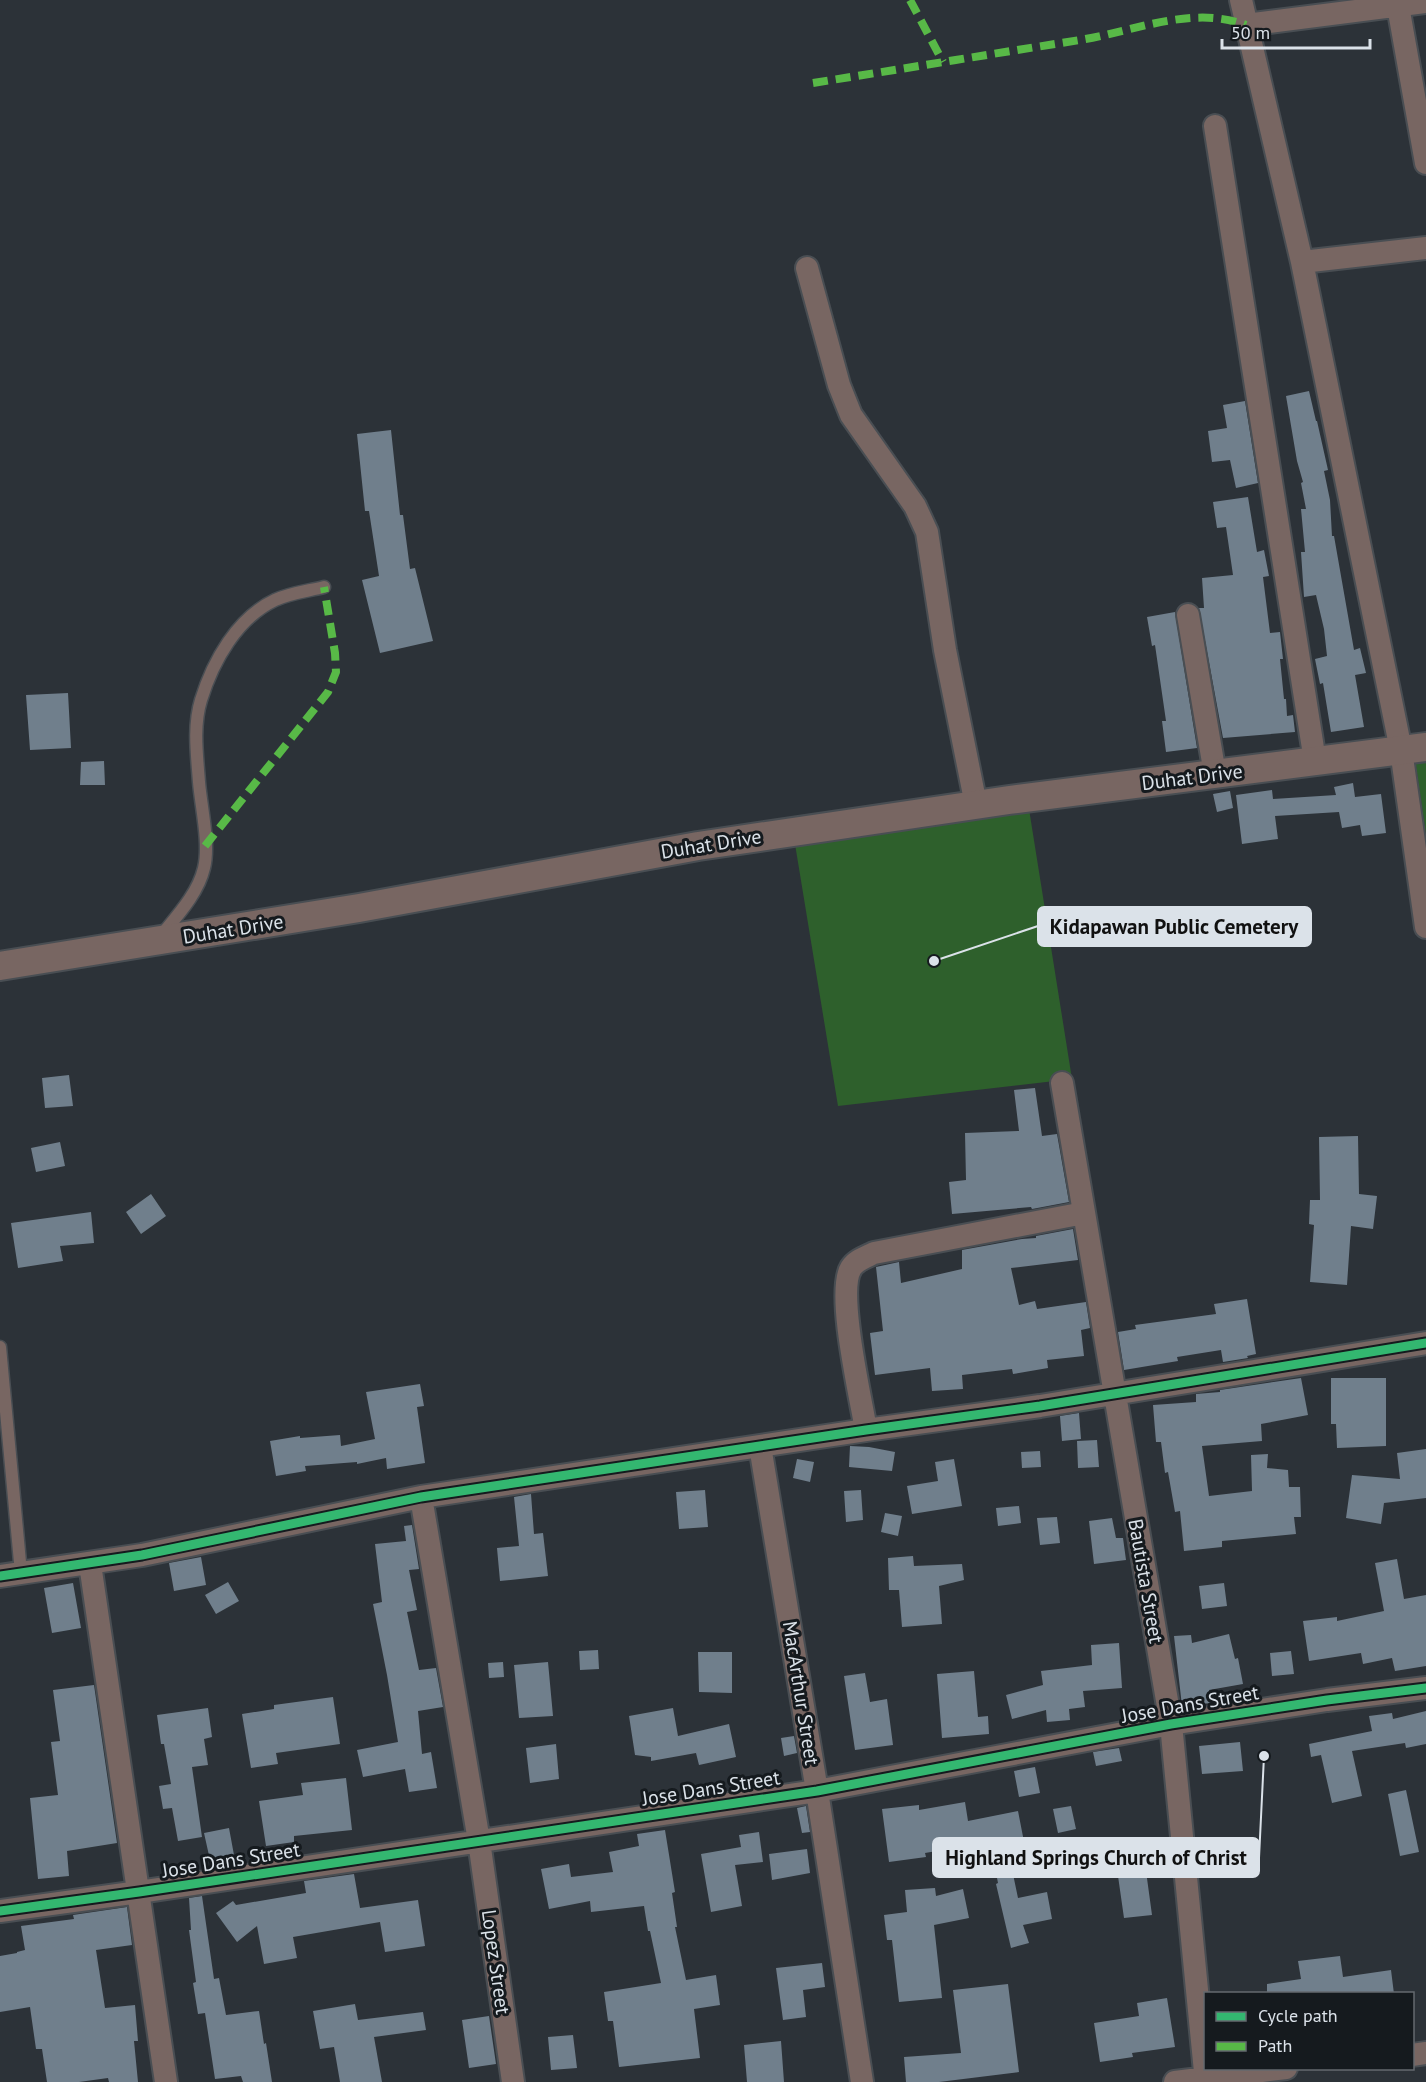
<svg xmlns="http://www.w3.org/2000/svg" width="1426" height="2082" font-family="'PT Sans',sans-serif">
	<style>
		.green { fill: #2e602c }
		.building { fill: #707f8c }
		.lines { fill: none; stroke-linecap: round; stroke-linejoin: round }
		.service-casing { stroke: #494e53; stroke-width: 15 }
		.minor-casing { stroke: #494e53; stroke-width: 26 }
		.tertiary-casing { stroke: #494e53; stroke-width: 32 }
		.service { stroke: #786662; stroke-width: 12 }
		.minor { stroke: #786662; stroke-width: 22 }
		.tertiary { stroke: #786662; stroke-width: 28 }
		.quiet { stroke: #58b947; stroke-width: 8; stroke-dasharray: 15 8; stroke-linecap: butt }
		.cycleway-casing { stroke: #151a1e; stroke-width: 13 }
		.cycleway { stroke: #33b770; stroke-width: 9 }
		.labels { text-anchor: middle; stroke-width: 6; stroke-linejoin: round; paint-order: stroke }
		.street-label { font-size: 20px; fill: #dbe2e9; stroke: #151a1e }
		.leader { fill: none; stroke: #dbe2e9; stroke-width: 2 }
		.callout-dot { fill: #dbe2e9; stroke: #151a1e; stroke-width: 2 }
		.callout { fill: #dbe2e9; stroke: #dbe2e9; stroke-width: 2 }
		.callout-label { font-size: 21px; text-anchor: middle; font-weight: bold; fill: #111 }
	</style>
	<rect width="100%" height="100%" fill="#2c3238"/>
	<!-- green -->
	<path class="green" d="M 1426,758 L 1426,835 L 1415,759 Z
		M 1029,809 L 1072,1079 L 838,1106 L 795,844 Z"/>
	<!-- building -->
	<path class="building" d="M 1309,391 L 1316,421 L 1317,421 L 1328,470 L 1324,471 L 1330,500 L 1332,536 L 1334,536 L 1354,650 L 1360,648 L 1366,673 L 1355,675 L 1364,727 L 1331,732 L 1323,683 L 1320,684 L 1315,659 L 1327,656 L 1324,629 L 1316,595 L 1304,597 L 1301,552 L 1305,552 L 1301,509 L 1306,509 L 1301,483 L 1303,482 L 1297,461 L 1286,396 Z
		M 1245,401 L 1258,483 L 1236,488 L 1230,460 L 1212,462 L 1208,431 L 1227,428 L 1223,405 Z
		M 391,430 L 400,515 L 403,515 L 410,569 L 415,568 L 433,641 L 380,653 L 362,580 L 379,576 L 369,511 L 365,511 L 357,434 Z
		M 1248,497 L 1257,552 L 1264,550 L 1269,576 L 1263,577 L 1270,633 L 1280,632 L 1283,659 L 1280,659 L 1284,699 L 1286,699 L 1287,716 L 1293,715 L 1295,732 L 1223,738 L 1199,608 L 1204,608 L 1202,578 L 1233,575 L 1226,527 L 1217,528 L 1213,502 Z
		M 1175,612 L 1197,748 L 1166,752 L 1162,721 L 1166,721 L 1155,645 L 1152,646 L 1147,617 Z
		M 68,693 L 71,748 L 30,750 L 26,695 Z
		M 104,761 L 105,785 L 80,785 L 81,762 Z
		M 1353,783 L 1355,797 L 1381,794 L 1386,833 L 1362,836 L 1360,825 L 1342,828 L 1339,812 L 1275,816 L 1278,839 L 1242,844 L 1236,795 L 1272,790 L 1273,799 L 1336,795 L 1334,787 Z
		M 1230,791 L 1233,808 L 1217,812 L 1213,794 Z
		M 69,1075 L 73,1106 L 45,1108 L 42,1078 Z
		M 1035,1088 L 1042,1136 L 1057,1134 L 1069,1202 L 1032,1209 L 1031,1207 L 952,1214 L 949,1182 L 966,1180 L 965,1133 L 1019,1131 L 1014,1090 Z
		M 1358,1136 L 1359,1194 L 1377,1196 L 1373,1229 L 1351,1226 L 1347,1285 L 1310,1282 L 1314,1225 L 1309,1224 L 1310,1200 L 1320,1200 L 1319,1137 Z
		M 60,1142 L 65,1166 L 36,1172 L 31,1148 Z
		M 151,1194 L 166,1216 L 141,1234 L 126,1212 Z
		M 91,1212 L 94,1243 L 60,1246 L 63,1261 L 18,1268 L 11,1223 Z
		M 1073,1229 L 1078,1260 L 1011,1268 L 1019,1305 L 1035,1301 L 1037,1309 L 1086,1302 L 1090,1328 L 1081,1330 L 1084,1356 L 1047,1360 L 1048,1368 L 1013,1374 L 1012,1369 L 962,1375 L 963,1389 L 932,1391 L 930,1368 L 875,1375 L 870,1333 L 883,1331 L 876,1267 L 899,1262 L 901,1283 L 962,1269 L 962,1250 L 1022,1239 L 1036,1238 L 1036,1236 Z
		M 1247,1299 L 1256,1354 L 1247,1356 L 1248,1358 L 1223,1362 L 1221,1350 L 1177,1357 L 1178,1361 L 1124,1370 L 1118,1332 L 1136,1329 L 1135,1325 L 1216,1314 L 1214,1304 Z
		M 1301,1378 L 1308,1415 L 1261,1424 L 1262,1441 L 1202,1446 L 1209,1496 L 1252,1491 L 1251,1455 L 1268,1454 L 1267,1468 L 1288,1470 L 1289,1487 L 1300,1487 L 1301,1517 L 1294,1517 L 1296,1534 L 1222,1541 L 1222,1547 L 1184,1551 L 1180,1511 L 1175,1512 L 1168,1472 L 1165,1473 L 1161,1442 L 1156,1442 L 1153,1405 L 1196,1402 L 1196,1394 L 1220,1392 L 1220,1390 Z
		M 1331,1378 L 1386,1378 L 1386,1446 L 1337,1448 L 1336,1424 L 1331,1424 Z
		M 420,1384 L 424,1406 L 417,1407 L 425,1463 L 387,1469 L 386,1458 L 357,1464 L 357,1462 L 305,1466 L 306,1471 L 276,1476 L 270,1441 L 300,1436 L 300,1438 L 340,1435 L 341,1446 L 375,1439 L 366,1392 Z
		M 1079,1413 L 1081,1439 L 1062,1441 L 1060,1416 Z
		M 1097,1440 L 1099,1467 L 1078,1468 L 1077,1441 Z
		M 850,1446 L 869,1447 L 895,1452 L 892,1471 L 849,1467 Z
		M 1426,1449 L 1426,1498 L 1384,1503 L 1381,1524 L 1346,1518 L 1352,1475 L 1400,1479 L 1397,1453 Z
		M 1040,1451 L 1041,1467 L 1022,1468 L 1021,1452 Z
		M 797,1459 L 814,1462 L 810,1482 L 793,1478 Z
		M 954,1459 L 962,1506 L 912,1514 L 907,1486 L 938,1481 L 935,1462 Z
		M 705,1490 L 708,1527 L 679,1529 L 676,1492 Z
		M 861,1490 L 863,1520 L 846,1522 L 844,1491 Z
		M 531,1494 L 534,1534 L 543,1533 L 548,1576 L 500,1581 L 497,1548 L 519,1546 L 514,1497 Z
		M 1019,1506 L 1021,1523 L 998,1526 L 996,1508 Z
		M 885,1513 L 902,1516 L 898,1536 L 881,1532 Z
		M 1057,1517 L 1060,1543 L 1040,1545 L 1037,1518 Z
		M 1112,1518 L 1116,1538 L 1123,1538 L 1126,1560 L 1094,1564 L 1089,1521 Z
		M 412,1525 L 419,1569 L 409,1570 L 417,1610 L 407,1612 L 419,1670 L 436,1668 L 443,1707 L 418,1711 L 422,1754 L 431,1752 L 437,1788 L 409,1792 L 405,1769 L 363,1777 L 357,1750 L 398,1742 L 387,1675 L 373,1604 L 382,1602 L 375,1544 L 406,1541 L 404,1526 Z
		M 913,1556 L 914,1566 L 962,1564 L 964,1580 L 939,1586 L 942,1624 L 902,1627 L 899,1590 L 889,1590 L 888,1558 Z
		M 201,1557 L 206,1585 L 174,1591 L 169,1563 Z
		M 1397,1559 L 1404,1599 L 1426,1595 L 1426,1666 L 1395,1671 L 1392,1658 L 1363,1664 L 1361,1653 L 1309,1661 L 1303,1621 L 1337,1617 L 1337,1621 L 1384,1611 L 1375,1563 Z
		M 228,1582 L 239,1601 L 216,1614 L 205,1595 Z
		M 73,1583 L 81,1628 L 52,1633 L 44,1588 Z
		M 1224,1583 L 1227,1606 L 1202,1609 L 1199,1586 Z
		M 1229,1634 L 1235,1659 L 1238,1658 L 1243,1684 L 1209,1690 L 1211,1703 L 1182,1706 L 1174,1636 L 1191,1635 L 1192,1643 Z
		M 1119,1643 L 1122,1688 L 1083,1691 L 1085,1707 L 1069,1709 L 1070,1720 L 1047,1722 L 1046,1710 L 1012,1719 L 1006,1695 L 1043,1685 L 1041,1671 L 1092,1665 L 1091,1645 Z
		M 598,1650 L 599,1669 L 580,1670 L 579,1651 Z
		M 1291,1651 L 1294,1674 L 1272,1676 L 1270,1653 Z
		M 698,1652 L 732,1652 L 732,1693 L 699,1692 Z
		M 503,1662 L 504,1677 L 489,1678 L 488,1663 Z
		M 548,1662 L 553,1716 L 519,1718 L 514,1665 Z
		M 974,1671 L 978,1717 L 988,1716 L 989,1734 L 942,1738 L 937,1674 Z
		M 865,1673 L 870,1702 L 887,1699 L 893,1745 L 855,1750 L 844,1676 Z
		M 94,1685 L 117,1843 L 67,1851 L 69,1876 L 38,1879 L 30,1798 L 58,1795 L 51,1742 L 60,1741 L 53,1690 Z
		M 333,1697 L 340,1744 L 276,1753 L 278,1764 L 251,1768 L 242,1714 L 274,1709 L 274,1705 Z
		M 208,1708 L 212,1737 L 204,1739 L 208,1765 L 192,1767 L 202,1837 L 178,1841 L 172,1808 L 163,1809 L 159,1786 L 171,1784 L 164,1744 L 161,1744 L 157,1715 Z
		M 673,1708 L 678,1736 L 729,1724 L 736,1757 L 699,1765 L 696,1753 L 651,1761 L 651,1757 L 635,1755 L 629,1716 Z
		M 1426,1711 L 1426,1744 L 1406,1748 L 1405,1743 L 1352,1751 L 1362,1796 L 1332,1803 L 1321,1755 L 1311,1757 L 1309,1744 L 1372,1731 L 1369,1716 L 1392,1713 L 1393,1719 Z
		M 794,1736 L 797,1753 L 784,1756 L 781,1738 Z
		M 1240,1742 L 1243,1771 L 1202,1774 L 1199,1746 Z
		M 556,1744 L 559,1779 L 530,1783 L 526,1748 Z
		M 1119,1748 L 1122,1761 L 1096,1766 L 1093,1752 Z
		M 1035,1767 L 1040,1793 L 1019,1797 L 1014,1771 Z
		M 346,1778 L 352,1830 L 294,1836 L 294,1842 L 266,1846 L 259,1801 L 303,1795 L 301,1783 Z
		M 1406,1790 L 1419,1852 L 1400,1856 L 1388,1794 Z
		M 965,1802 L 968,1821 L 1018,1811 L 1026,1852 L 1009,1855 L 1018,1898 L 1047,1892 L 1052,1919 L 1023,1925 L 1029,1943 L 1011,1948 L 996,1884 L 998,1883 L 990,1842 L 925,1853 L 926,1857 L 889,1862 L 882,1809 L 919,1805 L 919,1810 Z
		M 806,1806 L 810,1832 L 802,1833 L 797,1808 Z
		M 1071,1806 L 1076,1829 L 1058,1833 L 1053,1809 Z
		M 229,1828 L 234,1855 L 210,1860 L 204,1833 Z
		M 665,1830 L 675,1892 L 672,1893 L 677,1927 L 675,1927 L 686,1980 L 716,1975 L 720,2005 L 694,2009 L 700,2058 L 619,2067 L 613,2021 L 608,2021 L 604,1992 L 661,1983 L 650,1931 L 648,1931 L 644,1906 L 591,1912 L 590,1901 L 549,1909 L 541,1869 L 569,1864 L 571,1877 L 613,1872 L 609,1852 L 639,1846 L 637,1834 Z
		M 759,1832 L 763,1862 L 735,1865 L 742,1906 L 711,1912 L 701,1854 L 741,1847 L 739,1835 Z
		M 1098,1843 L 1100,1854 L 1143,1849 L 1152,1915 L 1124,1918 L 1117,1869 L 1085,1875 L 1080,1847 Z
		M 807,1849 L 810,1873 L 772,1880 L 769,1854 Z
		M 354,1874 L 360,1908 L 418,1900 L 425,1946 L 385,1952 L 380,1922 L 293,1937 L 297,1958 L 264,1964 L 257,1926 L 237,1942 L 216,1913 L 233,1901 L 236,1905 L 306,1893 L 304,1881 Z
		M 935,1888 L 936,1896 L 963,1889 L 969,1918 L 934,1925 L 942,1998 L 899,2002 L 892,1940 L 887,1940 L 884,1915 L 907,1912 L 905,1890 Z
		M 202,1896 L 214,1979 L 219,1978 L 226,2015 L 259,2011 L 264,2044 L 266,2043 L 272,2082 L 243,2082 L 241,2076 L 215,2079 L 205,2013 L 198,2014 L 193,1983 L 196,1982 L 189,1930 L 191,1930 L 189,1898 Z
		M 127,1907 L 132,1945 L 96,1950 L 105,2008 L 135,2005 L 138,2041 L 134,2041 L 138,2082 L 109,2082 L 108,2078 L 79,2082 L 47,2082 L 42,2049 L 36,2049 L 30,2007 L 0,2012 L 0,1956 L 17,1953 L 17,1952 L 25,1950 L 21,1926 L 74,1919 L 73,1915 Z
		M 1340,1956 L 1343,1977 L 1391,1970 L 1394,1994 L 1267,1994 L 1267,1984 L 1301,1979 L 1298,1961 Z
		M 822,1963 L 825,1987 L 803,1990 L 806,2017 L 783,2020 L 776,1968 Z
		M 1008,1984 L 1019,2072 L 939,2082 L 906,2082 L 904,2057 L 961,2053 L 953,1990 Z
		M 1167,1998 L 1175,2047 L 1132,2053 L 1133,2057 L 1100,2062 L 1094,2023 L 1139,2016 L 1137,2003 Z
		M 355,2004 L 358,2020 L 423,2012 L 426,2030 L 374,2037 L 382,2082 L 340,2082 L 334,2047 L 320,2049 L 313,2011 Z
		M 489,2016 L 496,2064 L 469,2068 L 462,2020 Z
		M 573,2035 L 577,2068 L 551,2070 L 548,2037 Z
		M 781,2041 L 784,2082 L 747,2082 L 744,2045 Z"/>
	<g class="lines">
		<!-- service casing -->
		<g class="service-casing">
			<path id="service" d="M 160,937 C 176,917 198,894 204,868 C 210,844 201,807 199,782 C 197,755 193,726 201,700 C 213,661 237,618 275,600 C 290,593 308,591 324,587
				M 0,1347 L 21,1573"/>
		</g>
		<!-- minor casing -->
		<g class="minor-casing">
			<path id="minor" d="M 1241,0 L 1302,262 L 1401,750 L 1426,927
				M 1398,6 L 1426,163
				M 1246,25 L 1426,2
				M 1215,126 L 1315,761
				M 1302,262 L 1426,248
				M 807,268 L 839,385 L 851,415 L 915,506 L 927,532 L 945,650 L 976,805
				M 1188,615 L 1215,774
				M 1062,1083 L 1171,1724 L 1206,2082
				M 866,1430 C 861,1399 836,1292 851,1268 C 856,1260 866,1257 874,1253 L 1084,1213
				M 760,1446 L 817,1791 L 862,2082
				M 421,1497 L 479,1841 L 513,2082
				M 90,1564 L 166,2082
				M 0,1576 L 142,1555 L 421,1497 L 866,1430 L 1040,1406 L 1426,1343
				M 0,1911 L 139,1892 L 817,1791 L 1171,1724 L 1327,1700 L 1426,1688
				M 1412,2055 L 1426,2053
				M 1175,2082 L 1286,2068"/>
		</g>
		<!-- tertiary casing -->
		<g class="tertiary-casing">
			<path id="tertiary" d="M 0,966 L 359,908 L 698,846 L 1009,800 L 1426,747"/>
		</g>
		<!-- service -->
		<use href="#service" class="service"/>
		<!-- minor -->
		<use href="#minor" class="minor"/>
		<!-- tertiary -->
		<use href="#tertiary" class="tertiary"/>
		<!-- quiet -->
		<path class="quiet" d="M 910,0 L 943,62
			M 813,83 C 902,69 991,54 1080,40 C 1135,31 1192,5 1246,25
			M 205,846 L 328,692 L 336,672 L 335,653 L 324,587"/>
		<!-- cycleway casing -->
		<g class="cycleway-casing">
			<path id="cycleway" d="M 0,1576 L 142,1555 L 421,1497 L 866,1430 L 1040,1406 L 1426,1343
				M 0,1911 L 139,1892 L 817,1791 L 1171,1724 L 1327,1700 L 1426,1688"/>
		</g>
		<!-- cycleway -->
		<use href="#cycleway" class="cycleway"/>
	</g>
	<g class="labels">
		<!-- street labels -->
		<g class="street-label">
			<text transform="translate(1192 777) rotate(-7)" y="7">Duhat Drive</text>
			<text transform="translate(711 844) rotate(-9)" y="7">Duhat Drive</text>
			<text transform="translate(233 929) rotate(-9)" y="7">Duhat Drive</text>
			<text transform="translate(1146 1581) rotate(80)" y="7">Bautista Street</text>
			<text transform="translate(801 1693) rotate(81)" y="7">MacArthur Street</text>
			<text transform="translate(1190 1704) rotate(-10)" y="7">Jose Dans Street</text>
			<text transform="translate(711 1788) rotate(-9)" y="7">Jose Dans Street</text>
			<text transform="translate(231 1860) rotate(-9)" y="7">Jose Dans Street</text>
			<text transform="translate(496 1962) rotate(82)" y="7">Lopez Street</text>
		</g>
	</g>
	<!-- callouts -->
	<path class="leader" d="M934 961L1038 926M1264 1756L1259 1858"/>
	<g class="callout-dot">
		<circle cx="934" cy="961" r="6"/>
		<circle cx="1264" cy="1756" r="6"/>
	</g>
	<g class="callout">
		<rect x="1038" y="907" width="273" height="39" rx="6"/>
		<rect x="933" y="1838" width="326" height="39" rx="6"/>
	</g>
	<g class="callout-label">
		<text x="1174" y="934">Kidapawan Public Cemetery</text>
		<text x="1096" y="1865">Highland Springs Church of Christ</text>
	</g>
	<!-- legend -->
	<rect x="1204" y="1992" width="210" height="78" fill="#151a1e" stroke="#646a6f" stroke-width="1.5"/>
	<rect x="1216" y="2012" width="30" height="9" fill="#33b770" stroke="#646a6f" stroke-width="1.5"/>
	<text x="1258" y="2022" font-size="18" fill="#dbe2e9">Cycle path</text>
	<rect x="1216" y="2042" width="30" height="9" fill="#58b947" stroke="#646a6f" stroke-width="1.5"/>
	<text x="1258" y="2052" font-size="18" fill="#dbe2e9">Path</text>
	<!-- scale -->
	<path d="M1222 39v9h148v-9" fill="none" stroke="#dbe2e9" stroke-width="3"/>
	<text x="1231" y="39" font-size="18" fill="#dbe2e9" stroke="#151a1e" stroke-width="4.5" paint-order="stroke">50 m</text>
</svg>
